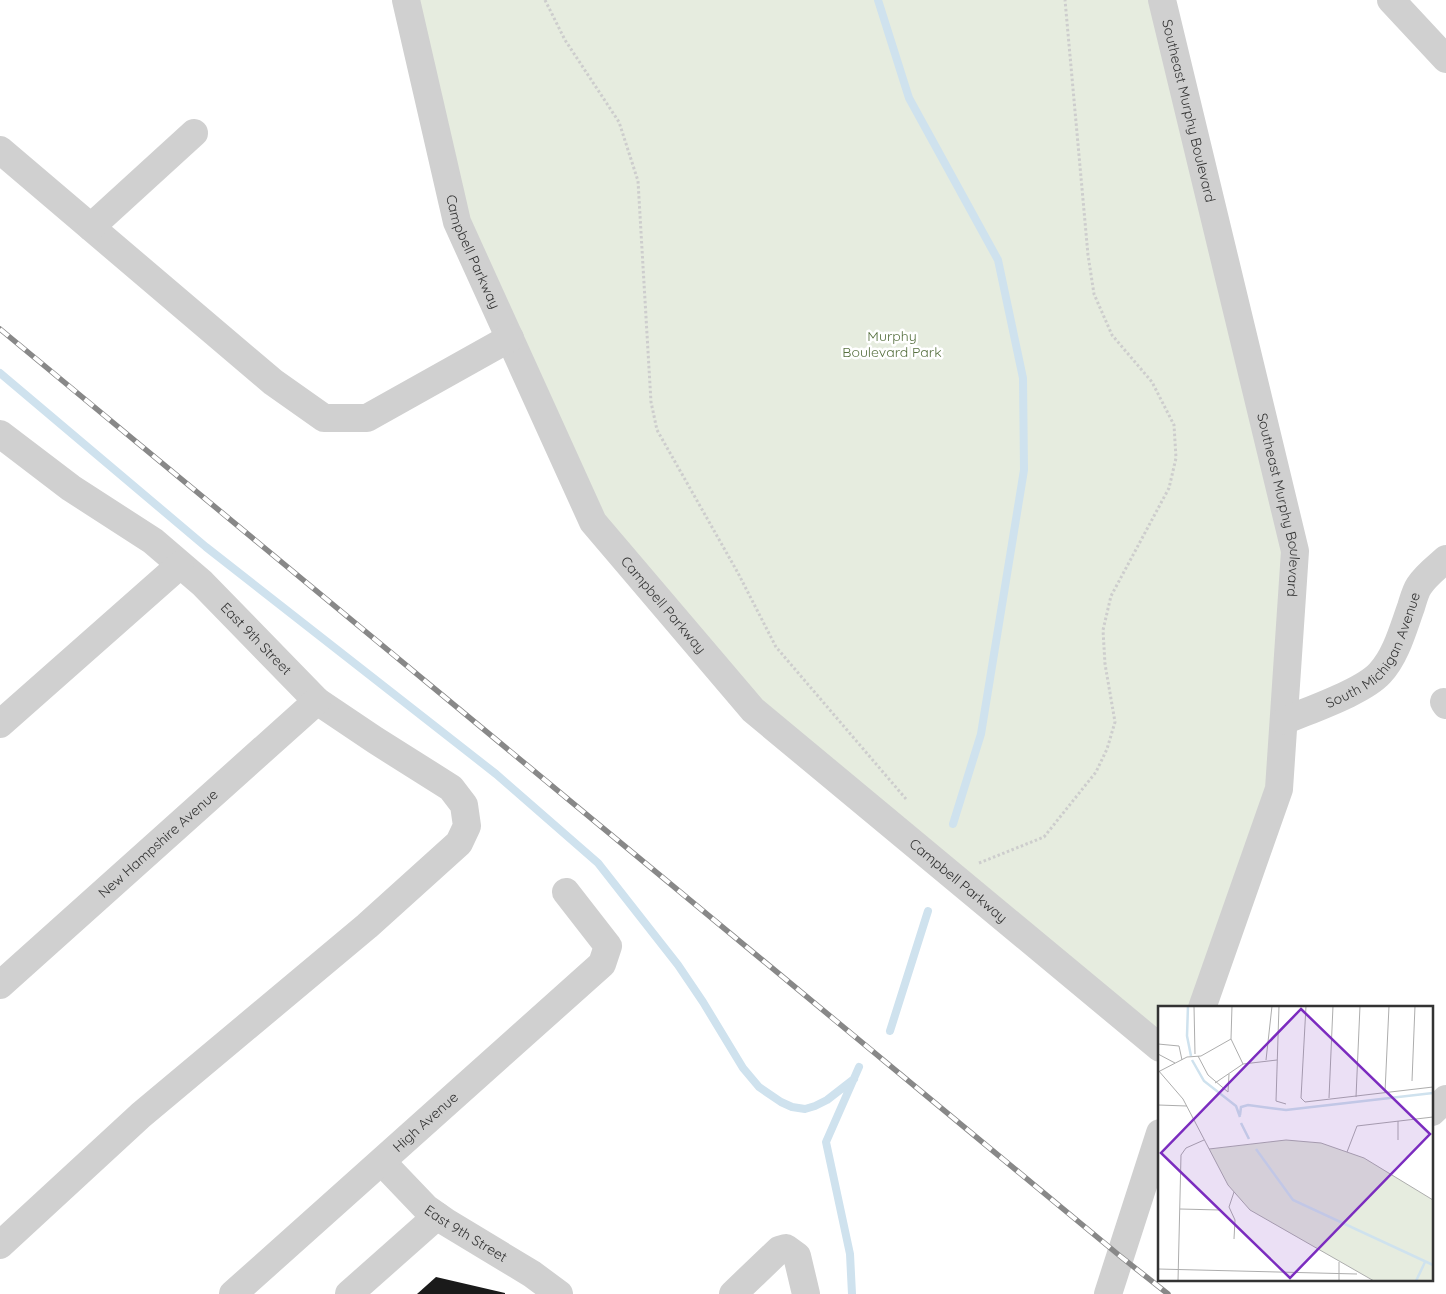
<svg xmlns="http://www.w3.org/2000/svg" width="1446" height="1294" font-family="Quicksand,sans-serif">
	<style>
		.green { fill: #e6ecdf }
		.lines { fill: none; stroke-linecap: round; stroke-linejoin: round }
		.stream { stroke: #cfe2ee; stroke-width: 8 }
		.building { fill: #1a1a1a }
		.path { stroke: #cdcdcd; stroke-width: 3; stroke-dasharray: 2.5 2.5; stroke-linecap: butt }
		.minor { stroke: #d0d0d0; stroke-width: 28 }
		.rail-casing { stroke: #888; stroke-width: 5.5 }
		.rail { stroke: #fff; stroke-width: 4; stroke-dasharray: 11; stroke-linecap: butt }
		.labels { text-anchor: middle; stroke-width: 5; stroke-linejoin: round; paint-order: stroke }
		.street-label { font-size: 14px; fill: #333; stroke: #fff }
		.park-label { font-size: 14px; fill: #56703f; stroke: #fff }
		.inset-river { fill: none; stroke: #cfe2ee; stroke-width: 2.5 }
		.inset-road { fill: none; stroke: #adadad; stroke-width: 1 }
		.view { fill: #7b2cbf; fill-opacity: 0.15; stroke: #7b2cbf; stroke-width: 2.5 }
		.inset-edge { fill: none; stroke: #333; stroke-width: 2.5 }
	</style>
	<rect width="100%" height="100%" fill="#fff"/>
	<!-- green -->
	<path class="green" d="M 406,0 L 1162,0 L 1295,551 L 1279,789 L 1202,1008 L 1160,1008 L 1160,1048 L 753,710 L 593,522 L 457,222 Z"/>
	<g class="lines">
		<!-- stream -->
		<path class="stream" d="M 878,0 L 909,98 L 998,260 L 1023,378 L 1024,470 L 981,734 L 953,824
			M 0,373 L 206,547 L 496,774 L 598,863 L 678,965 L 703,1002 L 743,1068 L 759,1087 L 781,1102 L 792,1107 L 805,1109 L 815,1106 L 827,1100 L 854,1079
			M 890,1031 L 928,911
			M 852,1294 L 850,1254 L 826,1142 L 859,1067"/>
	</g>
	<!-- building -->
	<path class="building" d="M 436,1277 L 505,1293 L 505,1294 L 417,1294 Z"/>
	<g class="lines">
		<!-- path -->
		<path class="path" d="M 545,0 L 565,40 L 619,122 L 638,181 L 651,402 L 657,430 L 738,573 L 776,647 L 906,799
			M 979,863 L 1044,837 L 1096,772 L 1107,749 L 1115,722 L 1105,664 L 1103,630 L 1111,596 L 1169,488 L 1176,458 L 1174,425 L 1152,382 L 1112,335 L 1094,294 L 1088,255 L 1065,0"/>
		<!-- minor -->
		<g class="minor">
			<path id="s1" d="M 406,0 L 457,222 L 593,522 L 753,710 L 1160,1048"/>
			<path id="s2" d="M 1162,0 L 1295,551 L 1279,789 L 1202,1008"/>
			<path d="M 1391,0 L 1446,59"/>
			<path d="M 0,150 L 273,382 L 324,418 L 367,418 L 510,338"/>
			<path d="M 91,227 L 194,133"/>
			<path id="s3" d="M 0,434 L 71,488 L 153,541 L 202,583 L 317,701 L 375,740 L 451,788 L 464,805 L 467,826 L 459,843 L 367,926 L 141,1115 L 0,1245"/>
			<path d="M 1444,702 L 1446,705"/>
			<path id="s4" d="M 1284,721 C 1309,710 1363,692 1380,673 C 1396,656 1403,629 1411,607 C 1413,601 1415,592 1419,586 C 1426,575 1437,567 1446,559"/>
			<path d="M 0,724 L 180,565"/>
			<path id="s5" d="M 0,985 L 317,701"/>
			<path d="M 1432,1112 L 1446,1099"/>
			<path id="s6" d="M 382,1162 L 426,1208 L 446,1222 L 532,1274 L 559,1294"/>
			<path id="s7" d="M 233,1294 L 602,964 L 608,946 L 566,892"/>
			<path d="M 349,1294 L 437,1216"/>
			<path d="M 733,1294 L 779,1250 L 786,1248 L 797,1256 L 806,1294"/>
			<path d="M 1108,1294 L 1160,1133"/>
		</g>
		<!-- rail casing -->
		<g class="rail-casing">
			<path id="rail" d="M 0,329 L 1120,1256 L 1168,1294"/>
		</g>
		<!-- rail -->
		<use href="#rail" class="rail"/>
	</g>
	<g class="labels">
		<!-- street labels -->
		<g class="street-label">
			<text dy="5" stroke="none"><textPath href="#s2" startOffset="114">Southeast Murphy Boulevard</textPath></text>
			<text dy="5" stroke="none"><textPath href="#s1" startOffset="261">Campbell Parkway</textPath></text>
			<text dy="5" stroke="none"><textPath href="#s2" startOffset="519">Southeast Murphy Boulevard</textPath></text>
			<text dy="5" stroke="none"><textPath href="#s1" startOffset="666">Campbell Parkway</textPath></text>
			<text dy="5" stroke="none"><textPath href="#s3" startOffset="329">East 9th Street</textPath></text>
			<text dy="5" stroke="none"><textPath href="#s4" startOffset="121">South Michigan Avenue</textPath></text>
			<text dy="5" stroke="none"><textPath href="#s5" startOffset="212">New Hampshire Avenue</textPath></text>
			<text dy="5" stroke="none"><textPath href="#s1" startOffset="1071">Campbell Parkway</textPath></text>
			<text dy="5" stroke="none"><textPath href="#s7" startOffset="258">High Avenue</textPath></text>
			<text dy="5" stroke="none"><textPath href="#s6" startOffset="111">East 9th Street</textPath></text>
		</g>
		<!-- park labels -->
		<g class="park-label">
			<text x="892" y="341">Murphy<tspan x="892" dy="16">Boulevard Park</tspan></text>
		</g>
	</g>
	<!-- overview -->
	<g transform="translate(1158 1006)">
		<rect width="275" height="275" fill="#fff"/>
		<path d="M 128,134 L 163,137 L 206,152 L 275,194 L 275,275 L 216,275 L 92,204 L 70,179 L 51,143 Z" fill="#e6ecdf"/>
		<path class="inset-river" d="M 30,0 L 29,30 L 33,50M 34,54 L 46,75 L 78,100 L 82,111M 82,109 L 83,101 L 90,99 L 128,104 L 275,87M 83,117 L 91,133M 98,143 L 135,194 L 275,259M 258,275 L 267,256"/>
		<path class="inset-road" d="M 36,0 L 37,48M 74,0 L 73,33 L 85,58 L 119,54M 121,0 L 118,95 L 128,98M 148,0 L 143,92 L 147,96 L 275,81M 0,38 L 21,40 L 24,54M 0,48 L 17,57M 40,50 L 50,69 L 70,86 L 71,68M 108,54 L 114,0M 0,64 L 25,93 L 70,179 L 92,204 L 216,275M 0,66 L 29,51 L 43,50 L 73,33M 254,75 L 257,0M 57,77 L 85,58M 227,86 L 231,0M 198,91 L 202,0M 171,92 L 175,0M 0,99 L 29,100M 240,134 L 240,115M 51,143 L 128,134 L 163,137 L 206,152 L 275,194M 189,146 L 199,120 L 275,111M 76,186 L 71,201 L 77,214 L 76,233M 22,203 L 62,204M 0,263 L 199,268M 20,275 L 23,149 L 28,142 L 46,134M 181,275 L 181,256"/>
		<path class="view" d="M 143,3 L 272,128 L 132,272 L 3,147 Z"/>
		<rect width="275" height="275" class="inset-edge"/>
	</g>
</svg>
